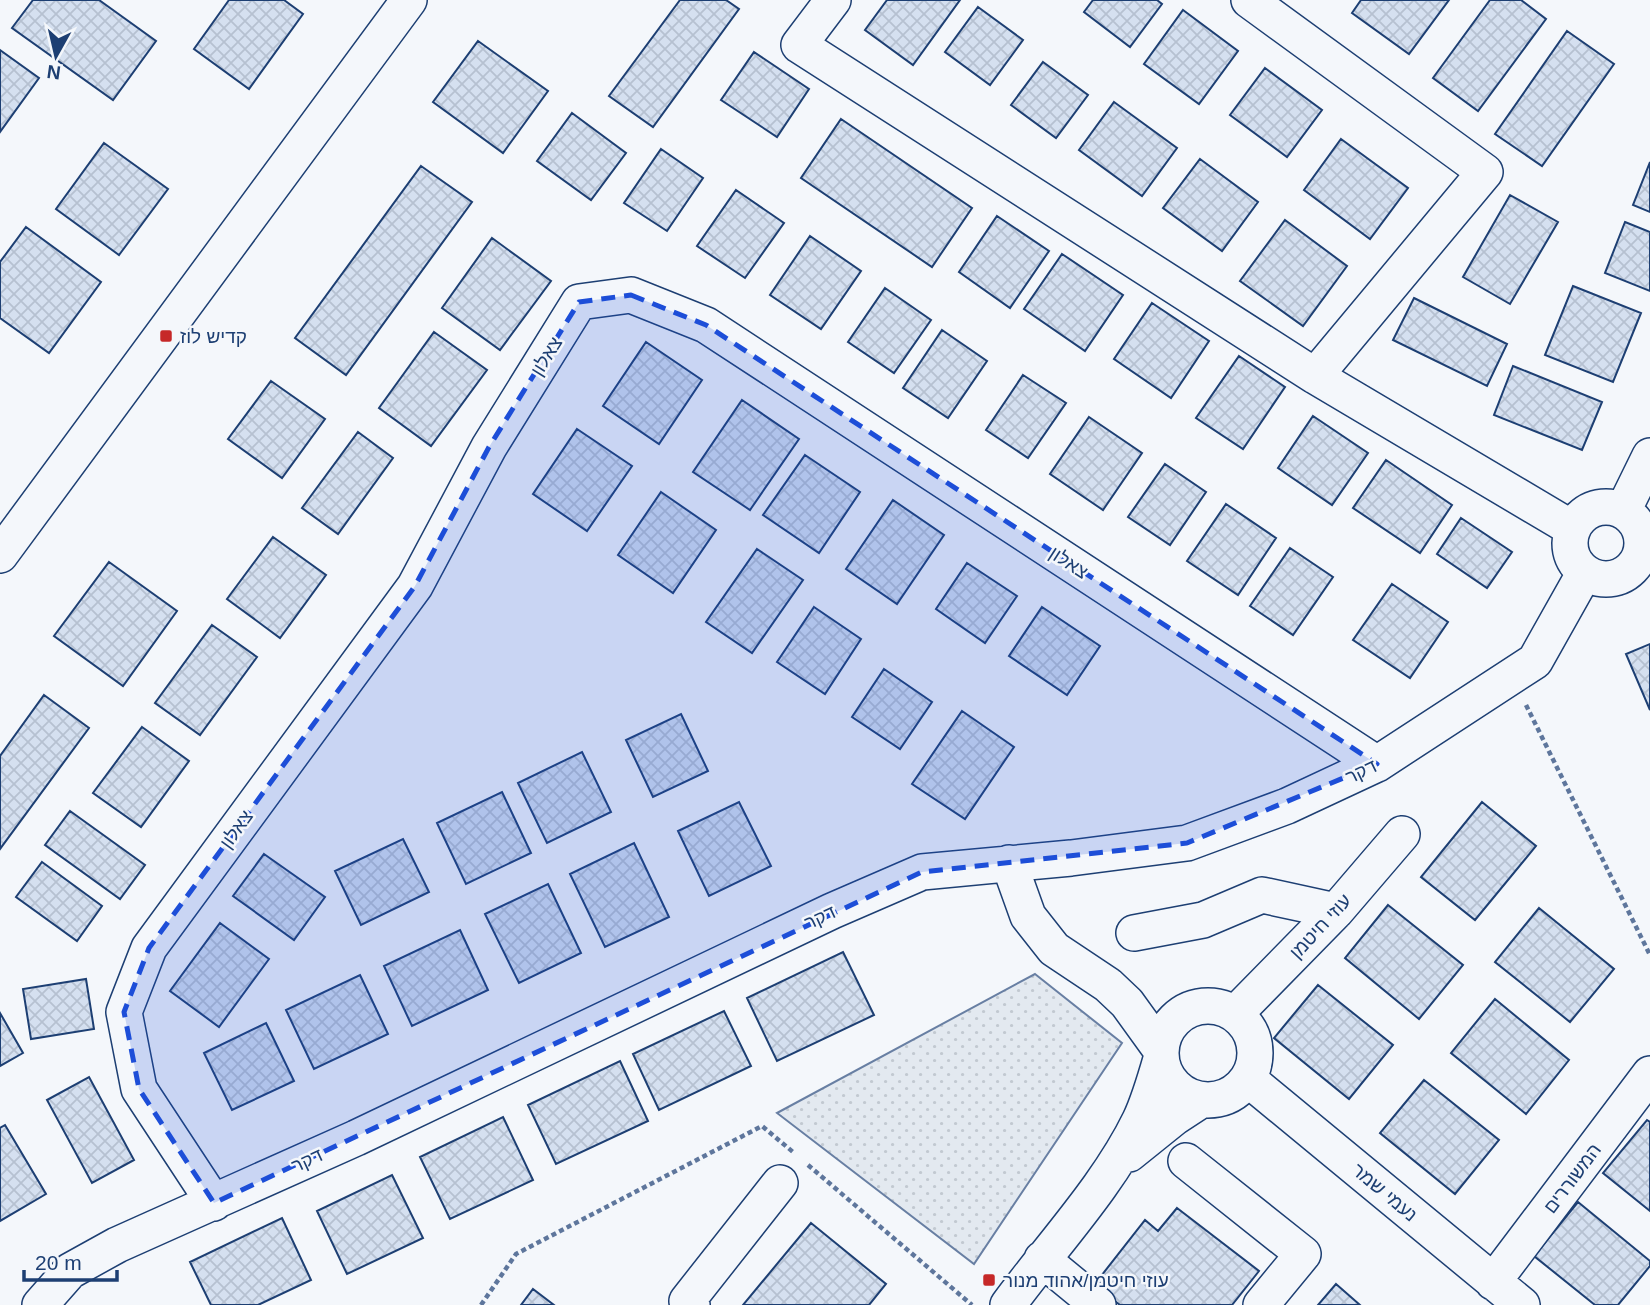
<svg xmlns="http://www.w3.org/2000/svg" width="1650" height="1305" font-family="Helvetica,Heebo,sans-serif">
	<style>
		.park { fill: url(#park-dots); stroke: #687fa3; stroke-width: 2 }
		.building { fill: url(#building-cross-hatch); stroke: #1d3f73; stroke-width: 2 }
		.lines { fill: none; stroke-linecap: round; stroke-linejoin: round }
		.minor-casing { stroke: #1d3f73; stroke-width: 38 }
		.path { stroke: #5e769c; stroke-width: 4.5; stroke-dasharray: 5 3.5; stroke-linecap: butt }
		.minor { stroke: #f4f7fb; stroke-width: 35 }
		.marked { fill: #1d4ed8; fill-opacity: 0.2; stroke: #1d4ed8; stroke-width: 5; stroke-dasharray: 14 9; stroke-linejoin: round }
		.poi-dot { fill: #c62828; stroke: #f4f7fb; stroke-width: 2.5 }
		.labels { text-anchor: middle; stroke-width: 5; stroke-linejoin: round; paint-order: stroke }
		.poi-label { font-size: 19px; fill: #1d3f73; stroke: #f4f7fb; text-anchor: start }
		.street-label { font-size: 19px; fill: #1d3f73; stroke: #f4f7fb }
	</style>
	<defs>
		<pattern id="park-dots" width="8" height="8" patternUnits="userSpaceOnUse" patternTransform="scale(1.75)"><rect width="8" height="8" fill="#e3e9f0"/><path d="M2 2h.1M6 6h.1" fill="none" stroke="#c2c9d1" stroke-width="1.8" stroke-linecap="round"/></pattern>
		<pattern id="building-cross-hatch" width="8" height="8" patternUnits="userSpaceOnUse" patternTransform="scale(1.75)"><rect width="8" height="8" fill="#d5e0f0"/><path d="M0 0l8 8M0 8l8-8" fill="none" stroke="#b6c1d1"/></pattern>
	</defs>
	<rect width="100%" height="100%" fill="#f4f7fb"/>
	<!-- park -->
	<path class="park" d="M 1035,974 L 1122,1043 L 974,1264 L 777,1113 Z"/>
	<!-- building -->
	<path class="building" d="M 33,0 L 99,0 L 156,41 L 113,100 L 12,28 Z
		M 229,0 L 284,0 L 303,14 L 249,89 L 194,49 Z
		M 680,0 L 726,0 L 739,9 L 653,127 L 609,96 Z
		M 887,0 L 960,0 L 913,65 L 865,30 Z
		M 1093,0 L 1157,0 L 1162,4 L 1130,47 L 1084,12 Z
		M 1361,0 L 1449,0 L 1409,54 L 1352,13 Z
		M 1490,0 L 1521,0 L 1546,19 L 1478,111 L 1433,78 Z
		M 978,7 L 1023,40 L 990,85 L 945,52 Z
		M 1183,10 L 1238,51 L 1199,104 L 1144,64 Z
		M 1567,31 L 1614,64 L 1542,166 L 1495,134 Z
		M 478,41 L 548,91 L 503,153 L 433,102 Z
		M 0,50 L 39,78 L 0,132 Z
		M 754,52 L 809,89 L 777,137 L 721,100 Z
		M 1043,62 L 1088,95 L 1056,138 L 1011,105 Z
		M 1265,68 L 1322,110 L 1287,157 L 1230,115 Z
		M 1114,102 L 1177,148 L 1142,196 L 1079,150 Z
		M 572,113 L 626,153 L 591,200 L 537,161 Z
		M 841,119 L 972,208 L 932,267 L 801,178 Z
		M 1341,139 L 1408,188 L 1370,239 L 1304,190 Z
		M 104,143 L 168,189 L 119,255 L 56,209 Z
		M 661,149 L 703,178 L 667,231 L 624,203 Z
		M 1200,159 L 1258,202 L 1222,251 L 1163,208 Z
		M 1650,162 L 1650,212 L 1633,205 Z
		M 421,166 L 472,202 L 346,375 L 295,338 Z
		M 736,190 L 784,223 L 745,278 L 697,246 Z
		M 1510,195 L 1558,222 L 1510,304 L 1463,277 Z
		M 997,216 L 1049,251 L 1010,308 L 959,272 Z
		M 1285,220 L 1347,266 L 1303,326 L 1240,281 Z
		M 1625,222 L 1650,232 L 1650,291 L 1605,273 Z
		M 26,227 L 101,282 L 49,353 L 0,318 L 0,262 Z
		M 810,236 L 861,271 L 821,329 L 770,295 Z
		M 492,238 L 551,281 L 500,350 L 442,308 Z
		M 1062,254 L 1123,295 L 1085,351 L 1024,309 Z
		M 1573,286 L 1641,313 L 1613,382 L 1545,355 Z
		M 885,288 L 931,320 L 894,373 L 848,342 Z
		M 1414,298 L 1507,344 L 1487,386 L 1393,340 Z
		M 1152,303 L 1209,341 L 1171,398 L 1114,359 Z
		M 942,330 L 987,361 L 948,418 L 903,388 Z
		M 434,332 L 487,370 L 431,446 L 379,408 Z
		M 646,342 L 702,380 L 659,444 L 603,406 Z
		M 1239,356 L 1285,387 L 1243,449 L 1196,418 Z
		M 1513,366 L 1602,402 L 1582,450 L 1494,415 Z
		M 1023,375 L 1066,403 L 1028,458 L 986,430 Z
		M 271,381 L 325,419 L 282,478 L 228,439 Z
		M 742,400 L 799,439 L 750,510 L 693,472 Z
		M 1313,416 L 1368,453 L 1332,505 L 1278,468 Z
		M 1089,417 L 1142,453 L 1103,510 L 1050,474 Z
		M 577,429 L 632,466 L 587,531 L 533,494 Z
		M 358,432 L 393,458 L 338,534 L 302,508 Z
		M 805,455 L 860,492 L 819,553 L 763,515 Z
		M 1386,460 L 1452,505 L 1420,553 L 1353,508 Z
		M 1165,464 L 1206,492 L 1170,545 L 1128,517 Z
		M 661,492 L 716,530 L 673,593 L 618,555 Z
		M 893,500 L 944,535 L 897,604 L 846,569 Z
		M 1226,504 L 1276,538 L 1238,595 L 1187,561 Z
		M 1461,518 L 1512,552 L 1487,588 L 1437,554 Z
		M 273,537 L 326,575 L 280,638 L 227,599 Z
		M 1290,548 L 1333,577 L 1293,635 L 1250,606 Z
		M 757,549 L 803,580 L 752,653 L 706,622 Z
		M 109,562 L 177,611 L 123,686 L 54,636 Z
		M 967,563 L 1017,596 L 985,643 L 936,609 Z
		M 1392,584 L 1448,622 L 1410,678 L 1353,640 Z
		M 814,607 L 861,639 L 825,694 L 777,662 Z
		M 1042,607 L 1100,646 L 1067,695 L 1009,656 Z
		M 212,625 L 257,657 L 200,735 L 155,703 Z
		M 1650,644 L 1650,710 L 1626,654 Z
		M 884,669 L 932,702 L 900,749 L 852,717 Z
		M 44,695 L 89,728 L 0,849 L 0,756 Z
		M 962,711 L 1014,747 L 965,819 L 912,784 Z
		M 681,714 L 708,771 L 653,797 L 626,740 Z
		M 142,727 L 189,761 L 141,827 L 93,793 Z
		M 582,752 L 611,812 L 547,843 L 518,783 Z
		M 502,792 L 531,853 L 466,884 L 437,823 Z
		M 739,802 L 771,866 L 709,896 L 678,831 Z
		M 1482,802 L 1536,846 L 1475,920 L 1421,877 Z
		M 70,811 L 145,865 L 120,899 L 45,845 Z
		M 403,839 L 429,892 L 361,925 L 335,871 Z
		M 634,843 L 669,917 L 605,947 L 570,874 Z
		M 264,854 L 325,897 L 294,940 L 233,896 Z
		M 42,862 L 102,906 L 77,941 L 16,897 Z
		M 548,884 L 581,953 L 519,983 L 485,914 Z
		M 1388,905 L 1463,965 L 1419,1019 L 1345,958 Z
		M 1539,908 L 1614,969 L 1570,1022 L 1495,962 Z
		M 220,923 L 269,959 L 219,1027 L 170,991 Z
		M 460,930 L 488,990 L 412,1026 L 384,966 Z
		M 843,952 L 874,1015 L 777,1061 L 747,998 Z
		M 360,975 L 388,1034 L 314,1069 L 286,1010 Z
		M 86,979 L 94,1029 L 31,1039 L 23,989 Z
		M 1318,985 L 1393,1045 L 1349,1099 L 1274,1038 Z
		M 1495,999 L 1569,1060 L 1526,1114 L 1451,1053 Z
		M 724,1011 L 751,1066 L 659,1110 L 633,1054 Z
		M 0,1013 L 23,1053 L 0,1066 Z
		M 266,1023 L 294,1081 L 232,1110 L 204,1053 Z
		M 620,1061 L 648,1121 L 556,1164 L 528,1105 Z
		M 89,1077 L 134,1160 L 92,1183 L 47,1100 Z
		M 1424,1080 L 1499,1140 L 1455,1194 L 1380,1133 Z
		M 503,1117 L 533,1180 L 450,1219 L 420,1157 Z
		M 1647,1120 L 1650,1122 L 1650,1211 L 1603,1173 Z
		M 5,1125 L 46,1194 L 0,1221 L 0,1128 Z
		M 392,1175 L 423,1238 L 347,1274 L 317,1211 Z
		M 1578,1202 L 1650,1261 L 1650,1266 L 1618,1305 L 1595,1305 L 1534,1256 Z
		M 1177,1208 L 1259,1271 L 1232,1305 L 1120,1305 L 1094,1285 L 1145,1220 L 1158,1231 Z
		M 282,1218 L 311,1280 L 258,1305 L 211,1305 L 190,1262 Z
		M 811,1223 L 886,1284 L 869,1305 L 743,1305 Z
		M 1336,1284 L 1360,1305 L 1318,1305 Z
		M 533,1289 L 554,1305 L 521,1305 Z"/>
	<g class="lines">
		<!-- minor casing -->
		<g class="minor-casing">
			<path id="minor" d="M 833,0 L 799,45 L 1315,376 L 1573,529
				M 1249,0 L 1485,172 L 1315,376
				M1570 543a36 36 0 1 1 72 0a36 36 0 1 1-72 0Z
				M 1623,511 L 1650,456
				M 0,555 L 409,0
				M 1009,863 L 1028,916 L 1054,949 L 1108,985 L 1127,1003 L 1161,1050
				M 1134,933 L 1203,920 L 1262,895 L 1336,911
				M1161 1053a47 47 0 1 1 94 0a47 47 0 1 1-94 0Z
				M 1235,1014 L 1336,911 L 1402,834
				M 1248,1079 L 1522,1305
				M 1129,1154 L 1175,1117 L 1201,1100
				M 1186,1161 L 1303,1254 L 1261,1305
				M 214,1203 L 139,1089 L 124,1012 L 149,948 L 415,586 L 489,447 L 579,302 L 631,295 L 706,325 L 1377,764
				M 1042,1259 L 1098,1305
				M 1493,1282 L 1650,1074
				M 40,1305 L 70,1271 L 117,1245 L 356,1138 L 832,911 L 922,872 L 1071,858 L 1187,843 L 1287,806 L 1377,764 L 1535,661 L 1585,572
				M 692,1305 L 687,1301 L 780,1183
				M 1008,1305 C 1052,1245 1108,1186 1140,1120 C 1149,1101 1155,1080 1161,1059"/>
		</g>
		<!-- path -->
		<path class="path" d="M 1526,705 L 1650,955
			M 808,1165 L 972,1305
			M 481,1305 L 516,1254 L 762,1126 L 793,1152"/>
		<!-- minor -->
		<use href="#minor" class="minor"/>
	</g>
	<!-- marked area -->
	<path class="marked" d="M 631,295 L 706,325 L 1377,764 L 1187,843 L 922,872 L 214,1203 L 139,1089 L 124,1012 L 149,948 L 415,586 L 489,447 L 579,302 Z"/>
	<!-- markers -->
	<g class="poi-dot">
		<rect x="159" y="329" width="14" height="14" rx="3.5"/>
		<rect x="982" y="1273" width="14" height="14" rx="3.5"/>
	</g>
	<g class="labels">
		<!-- poi labels -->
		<g class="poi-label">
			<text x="180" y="343">קדיש לוז</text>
			<text x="1003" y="1287">עוזי חיטמן/אהוד מנור</text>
		</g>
		<!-- street labels -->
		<g class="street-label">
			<text transform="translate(546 356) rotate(-58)" y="7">צאלון</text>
			<text transform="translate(1069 562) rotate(33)" y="7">צאלון</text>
			<text transform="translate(1361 771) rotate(-26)" y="7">דקר</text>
			<text transform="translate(236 829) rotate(-54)" y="7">צאלון</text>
			<text transform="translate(820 917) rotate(-25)" y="7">דקר</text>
			<text transform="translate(1320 926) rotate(-47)" y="7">עוזי חיטמן</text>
			<text transform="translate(307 1160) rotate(-25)" y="7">דקר</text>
			<text transform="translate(1572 1178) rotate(-53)" y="7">המשוררים</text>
			<text transform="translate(1385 1192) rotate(40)" y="7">נעמי שמר</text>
		</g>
	</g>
	<!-- north arrow -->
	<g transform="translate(56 56) rotate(188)" stroke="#f4f7fb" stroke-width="5" paint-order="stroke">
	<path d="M0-5L12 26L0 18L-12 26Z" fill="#1d3f73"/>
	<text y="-10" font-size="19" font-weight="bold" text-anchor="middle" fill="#1d3f73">N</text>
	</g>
	<!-- scale -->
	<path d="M24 1270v10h93v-10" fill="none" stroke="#1d3f73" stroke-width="3.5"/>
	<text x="35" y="1270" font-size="21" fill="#1d3f73" stroke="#f4f7fb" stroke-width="5" paint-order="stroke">20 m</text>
</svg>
